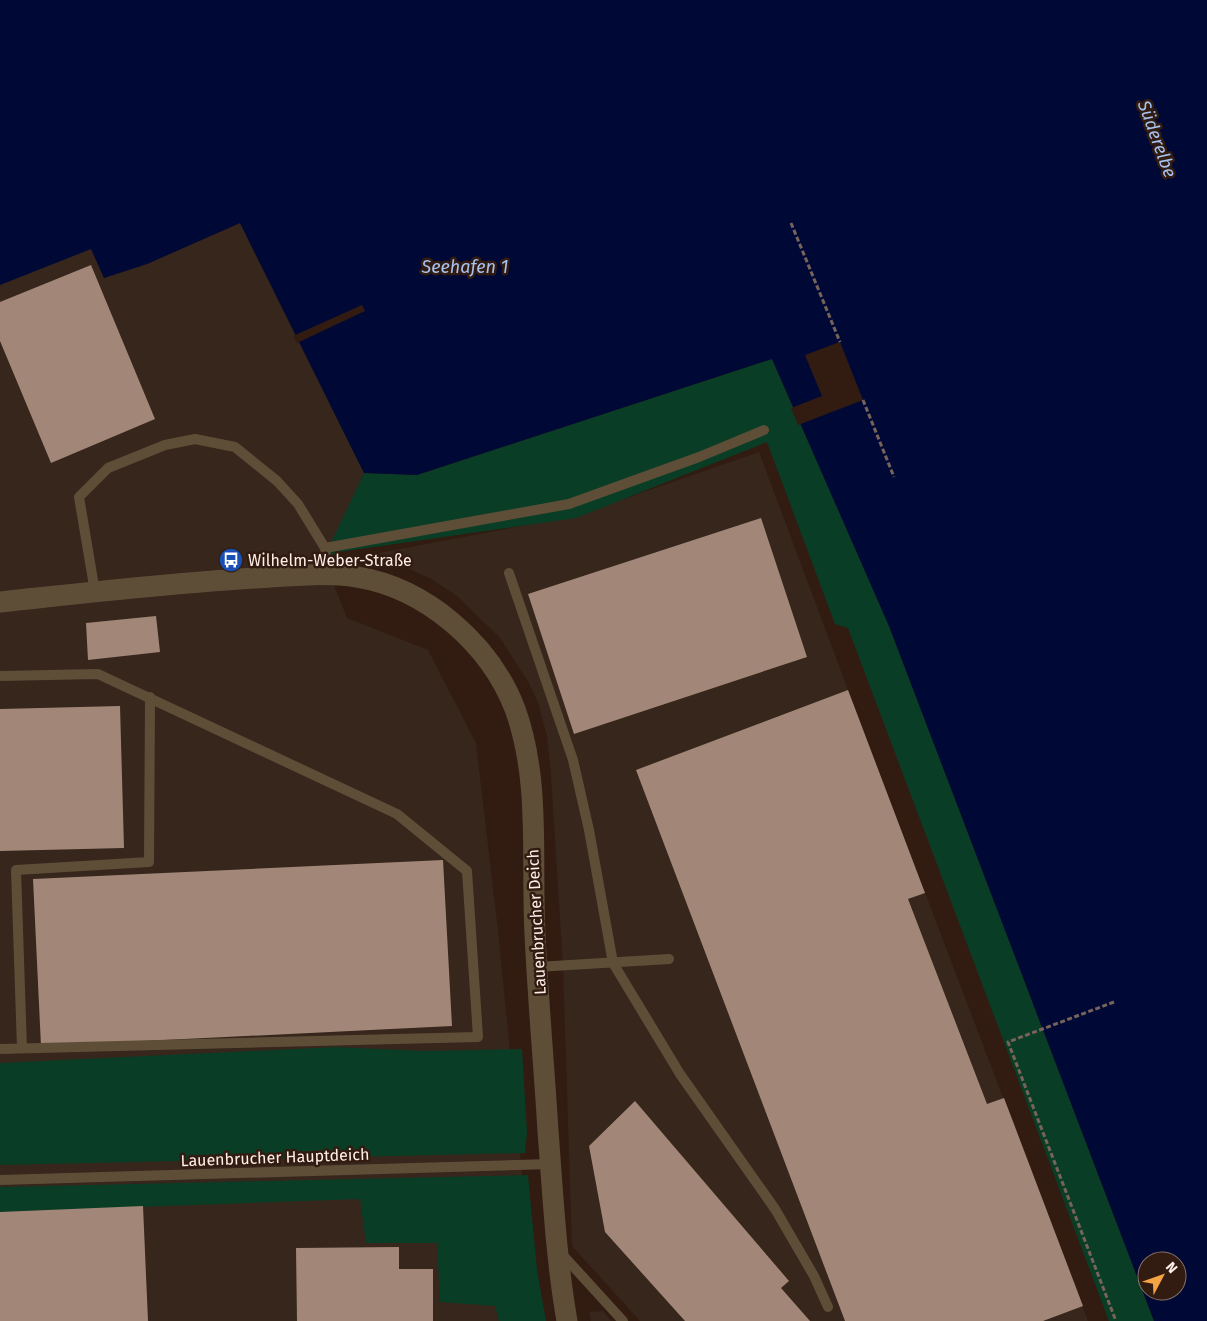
<svg xmlns="http://www.w3.org/2000/svg" width="1207" height="1321" font-family="'Fira Sans',sans-serif">
	<style>
		.industrial { fill: #36261c }
		.green { fill: #0a3d25 }
		.water { fill: #000936; fill-rule: evenodd }
		.pier { fill: #321c11 }
		.building { fill: #a28778 }
		.lines { fill: none; stroke-linecap: round; stroke-linejoin: round }
		.path { stroke: #77635a; stroke-width: 3; stroke-dasharray: 5 2.5; stroke-linecap: butt }
		.lane { stroke: #5e4e38; stroke-width: 10 }
		.street { stroke: #5e4e38; stroke-width: 21 }
		.labels { text-anchor: middle; stroke-width: 5; stroke-linejoin: round; paint-order: stroke }
		.poi-label { font-size: 16px; fill: #ffefe8; stroke: #321c11; text-anchor: start }
		.street-label { font-size: 16px; fill: #ffefe8; stroke: #321c11 }
		.water-label { font-size: 18px; font-style: italic; fill: #a7c3f1; stroke: #321c11 }
	</style>
	<rect width="100%" height="100%" fill="#321c11"/>
	<!-- industrial -->
	<path class="industrial" d="M 240,223 L 364,473 L 324,560 L 347,618 L 428,650 L 476,743 L 498,931 L 526,1214 L 546,1321 L 0,1321 L 0,285 L 91,248 L 104,278 L 147,264 Z
		M 759,452 L 848,690 L 1088,1321 L 640,1321 L 572,1246 L 563,966 L 551,776 L 547,736 L 538,703 L 529,683 L 500,638 L 457,596 L 431,579 L 399,564 L 368,555 L 575,516 Z
		M 603,1311 L 611,1321 L 591,1321 L 589,1312 Z"/>
	<!-- green -->
	<path class="green" d="M 772,359 L 889,626 L 1154,1321 L 1109,1321 L 848,628 L 835,624 L 767,442 L 576,518 L 339,552 L 323,560 L 364,473 L 417,475 Z
		M 336,1047 L 424,1051 L 522,1049 L 527,1133 L 525,1153 L 0,1165 L 0,1063 Z
		M 528,1175 L 537,1270 L 546,1321 L 499,1321 L 495,1306 L 440,1302 L 437,1243 L 366,1243 L 360,1199 L 0,1212 L 0,1187 Z"/>
	<!-- water -->
	<path class="water" d="M 0,0 L 1207,0 L 1207,1321 L 1154,1321 L 889,626 L 772,359 L 417,475 L 364,473 L 240,223 L 147,264 L 104,278 L 91,249 L 0,285 ZM 1147,1261 L 1177,1261 L 1177,1291 L 1147,1291 Z"/>
	<!-- pier -->
	<path class="pier" d="M 362,305 L 365,311 L 297,343 L 293,336 Z
		M 840,342 L 863,400 L 798,425 L 791,408 L 822,396 L 805,355 Z"/>
	<!-- building -->
	<path class="building" d="M 91,265 L 155,419 L 51,463 L 0,341 L 0,302 Z
		M 761,518 L 807,657 L 574,734 L 528,594 Z
		M 156,616 L 160,652 L 88,660 L 86,623 Z
		M 848,690 L 925,893 L 908,899 L 987,1104 L 1004,1098 L 1083,1306 L 1043,1321 L 845,1321 L 636,770 Z
		M 120,706 L 124,848 L 0,851 L 0,709 Z
		M 443,860 L 452,1026 L 41,1046 L 33,879 Z
		M 635,1101 L 789,1281 L 781,1288 L 810,1321 L 685,1321 L 605,1232 L 589,1146 Z
		M 143,1206 L 148,1321 L 0,1321 L 0,1212 Z
		M 399,1247 L 399,1269 L 433,1269 L 433,1321 L 297,1321 L 296,1248 Z"/>
	<g class="lines">
		<!-- path -->
		<path class="path" d="M 791,223 L 840,342
			M 863,400 L 894,477
			M 1114,1002 L 1008,1042 L 1116,1321"/>
		<!-- lane -->
		<path class="lane" d="M 509,573 L 573,760 L 589,830 L 613,963 L 680,1074 L 775,1209 L 814,1276 L 828,1307
			M 328,574 L 325,548 L 569,504 L 699,457 L 764,430
			M 95,592 L 79,497 L 108,468 L 165,445 L 195,439 L 235,447 L 277,481 L 298,504 L 325,548
			M 0,676 L 98,674 L 397,814 L 467,871 L 478,1037 L 0,1049
			M 537,967 L 669,959
			M 22,1048 L 16,870 L 149,862 L 150,697
			M 0,1180 L 551,1164
			M 560,1252 L 623,1321"/>
		<!-- street -->
		<path class="street" d="M 0,602 C 85,593 170,583 256,578 C 289,576 324,572 357,577 C 426,588 490,644 515,709 C 541,780 531,860 535,934 C 538,1000 544,1065 548,1131 C 553,1195 556,1258 567,1321"/>
	</g>
	<!-- icons -->
	<defs>
		<g id="bus-disc" transform="scale(1.25)"><circle r="9.5" fill="#1a4fb4" stroke="#321c11"/><path d="M-5-6H5V4H4V6H2V4H-2V6H-4V4H-5ZM-3.5-4V0h7V-4ZM-3.5 1.2v1.5H-2V1.2ZM2 1.2v1.5H3.5V1.2Z" fill="#fff"/></g>
	</defs>
	<g fill-rule="evenodd">
		<use href="#bus-disc" x="231" y="560"/>
	</g>
	<g class="labels">
		<!-- poi labels -->
		<g class="poi-label">
			<text x="248" y="566">Wilhelm-Weber-Straße</text>
		</g>
		<!-- street labels -->
		<g class="street-label">
			<text transform="translate(536 922) rotate(-93)" y="6">Lauenbrucher Deich</text>
			<text transform="translate(275 1157) rotate(-2)" y="6">Lauenbrucher Hauptdeich</text>
		</g>
		<!-- water labels -->
		<g class="water-label">
			<text transform="translate(1157 139) rotate(70)" y="6">Süderelbe</text>
			<text x="465" y="273">Seehafen 1</text>
		</g>
	</g>
	<!-- north arrow -->
	<g transform="translate(1162 1276) rotate(49)"><circle r="24" fill="#321c11" stroke="#847067"/>
	<path d="M0-4L9 19L0 12L-9 19Z" fill="#f4a444"/>
	<text y="-8" font-size="14" font-weight="bold" text-anchor="middle" fill="#ffefe8">N</text>
	</g>
</svg>
